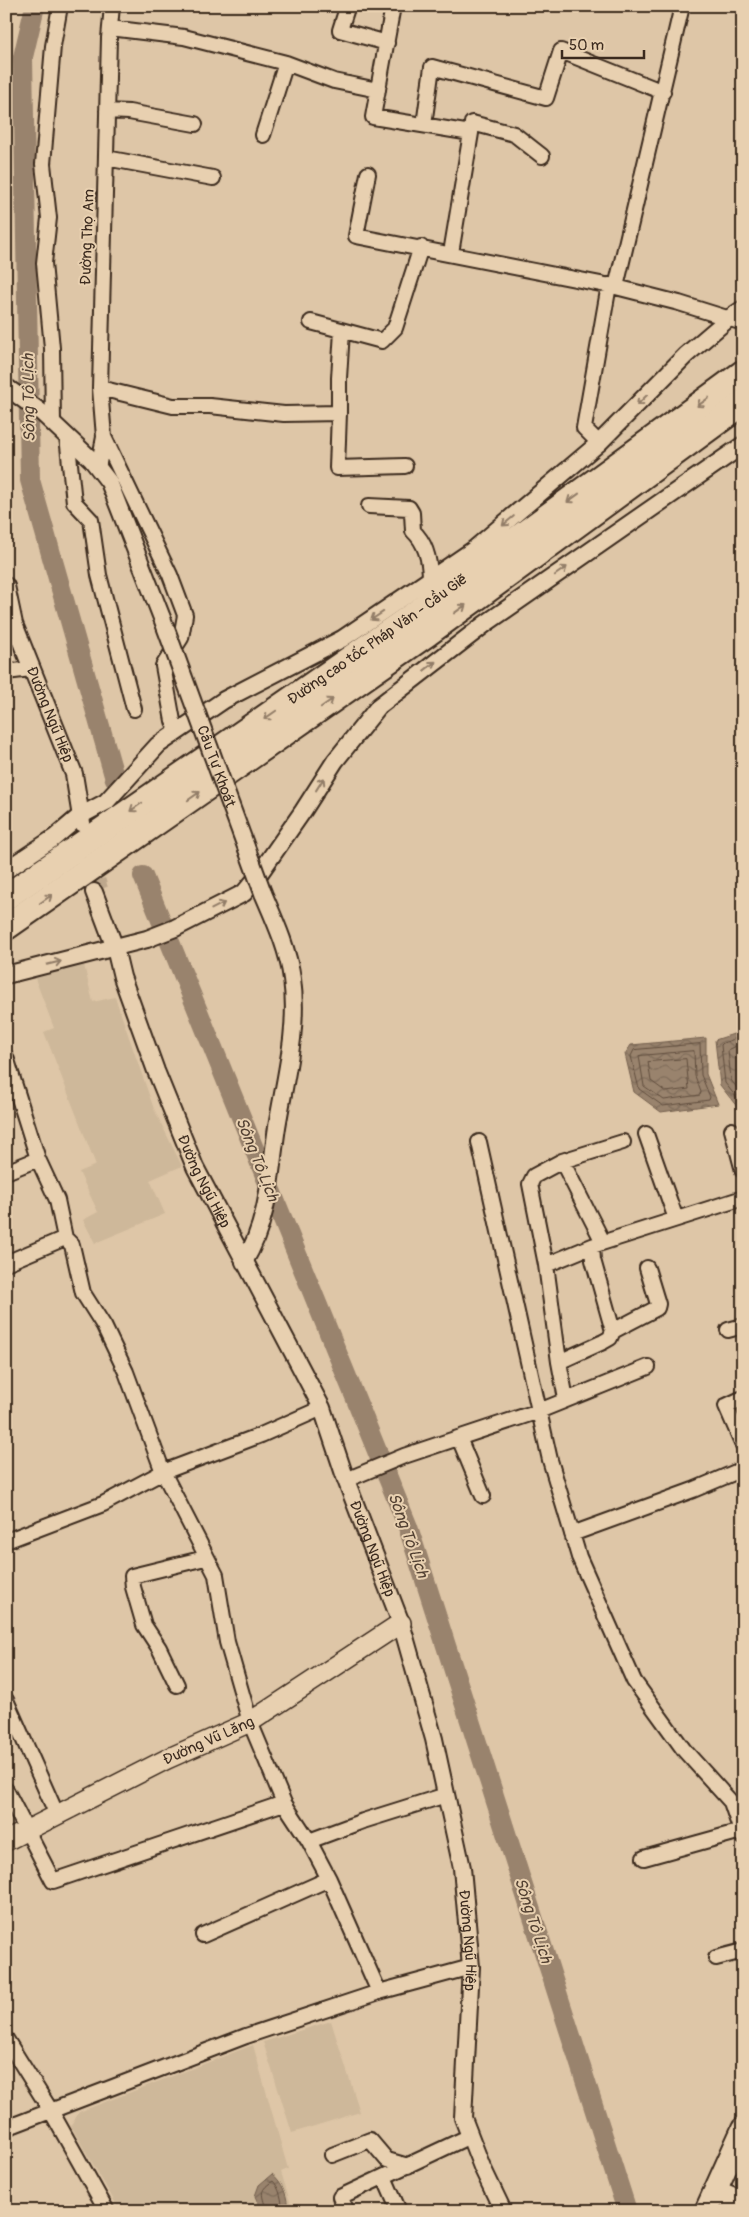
<svg xmlns="http://www.w3.org/2000/svg" width="749" height="2217" font-family="Pangolin,sans-serif">
	<style>
		.built { fill: #ceb89a }
		.water { fill: url(#water-waves); stroke: #735f4d }
		.lines { fill: none; stroke-linecap: round; stroke-linejoin: round }
		.shore { stroke: #614e3e; stroke-width: 1 }
		.river { stroke: #99836d; stroke-width: 20 }
		.tertiary-tunnel { stroke: #bda78c; stroke-width: 16; stroke-dasharray: 16 8; stroke-linecap: butt }
		.minor-casing { stroke: #3b2a1e; stroke-width: 18 }
		.tertiary-casing { stroke: #3b2a1e; stroke-width: 20 }
		.secondary-casing { stroke: #3b2a1e; stroke-width: 22 }
		.trunk-casing { stroke: #3b2a1e; stroke-width: 26 }
		.motorway-casing { stroke: #3b2a1e; stroke-width: 29 }
		.minor { stroke: #e8d0b0; stroke-width: 14 }
		.tertiary { stroke: #e8d0b0; stroke-width: 16 }
		.secondary { stroke: #e8d0b0; stroke-width: 19 }
		.trunk { stroke: #e8d0b0; stroke-width: 22 }
		.motorway { stroke: #e8d0b0; stroke-width: 25 }
		.tertiary-bridge-casing { stroke: #3b2a1e; stroke-width: 20; stroke-linecap: butt }
		.tertiary-bridge { stroke: #e8d0b0; stroke-width: 16 }
		.oneway { stroke: #927d67 }
		.labels { text-anchor: middle; stroke-width: 4; stroke-linejoin: round; paint-order: stroke }
		.street-label { font-size: 15px; fill: #3b2a1e; stroke: #e8d0b0 }
		.water-label { font-size: 16px; font-style: italic; fill: #524032; stroke: #e8d0b0 }
	</style>
	<defs>
		<pattern id="water-waves" width="16" height="10" patternUnits="userSpaceOnUse" patternTransform="scale(1.25)"><rect width="16" height="10" fill="#99836d"/><path d="M0 5q4-4 8 0t8 0" fill="none" stroke="#7e6b59"/></pattern>
	</defs>
	<rect width="100%" height="100%" fill="#dec6a7"/>
	<filter id="ink" filterUnits="userSpaceOnUse"><feTurbulence type="fractalNoise" baseFrequency=".02" numOctaves="2"/><feDisplacementMap in="SourceGraphic" scale="10" xChannelSelector="R" yChannelSelector="G"/><feConvolveMatrix kernelMatrix="1 2 1 2 8 2 1 2 1" color-interpolation-filters="sRGB"/></filter>
	<g filter="url(#ink)">
		<!-- built -->
		<path class="built" d="M 83,961 L 93,1002 L 115,997 L 154,1109 L 182,1166 L 150,1180 L 165,1214 L 95,1243 L 83,1220 L 98,1212 L 79,1172 L 96,1165 L 44,1032 L 54,1028 L 34,976 Z
			M 331,2021 L 360,2112 L 292,2133 L 263,2042 Z
			M 253,2045 L 288,2169 L 281,2172 L 293,2211 L 120,2211 L 71,2126 L 79,2112 Z"/>
		<!-- water -->
		<path class="water" d="M 743,1031 L 743,1108 L 738,1108 L 720,1085 L 715,1040 Z
			M 706,1038 L 706,1074 L 718,1104 L 661,1112 L 634,1092 L 625,1054 L 631,1045 Z
			M 272,2174 C 282,2181 289,2198 287,2211 C 267,2211 263,2216 255,2196 L 259,2185 Z"/>
		<g class="lines">
			<!-- shore -->
			<path class="shore" d="M 743,1036 L 723,1043 L 721,1045 L 725,1083 L 740,1102 L 743,1103
				M 743,1043 L 728,1050 L 731,1080 L 743,1096
				M 700,1044 L 701,1075 L 710,1097 L 709,1100 L 663,1106 L 639,1089 L 631,1056 L 634,1050 Z
				M 694,1051 L 695,1076 L 701,1092 L 700,1095 L 664,1100 L 644,1086 L 639,1056 Z
				M 686,1059 L 689,1089 L 666,1092 L 651,1081 L 648,1062 Z
				M 266,2211 C 264,2196 256,2192 273,2181 C 279,2187 283,2201 282,2211"/>
			<!-- river -->
			<path class="river" d="M 35,6 L 23,57 L 30,480 L 115,779
				M 143,876 L 408,1527 L 627,2211"/>
			<!-- tertiary-tunnel -->
			<path class="tertiary-tunnel" d="M 91,857 L 100,889"/>
			<!-- minor casing -->
			<g class="minor-casing">
				<path id="minor" d="M 342,6 L 347,8 L 340,30 L 387,43
					M 393,6 L 373,117 L 471,133 L 472,123 L 514,134 L 542,156
					M 110,28 L 184,37 L 286,63 L 334,81 L 378,90
					M 107,111 L 129,112 L 195,124
					M 424,125 L 432,67 L 546,98 L 561,51 L 663,92
					M 263,135 L 286,63
					M 106,158 L 213,178
					M 368,174 L 356,236 L 616,287 L 679,303 L 743,323
					M 451,253 L 471,133
					M 616,287 L 682,6
					M 311,322 L 382,341 L 395,328 L 421,247
					M 100,388 L 173,406 L 210,406 L 284,414 L 339,413 L 337,468 L 405,466
					M 339,413 L 339,378 L 342,331
					M 53,423 L 52,348 L 44,263 L 49,218 L 43,164 L 53,46 L 60,6
					M 67,436 L 74,502 L 91,520 L 99,575 L 134,709
					M 104,437 L 170,575 L 185,615 L 181,638 L 163,666 L 173,721 L 178,731
					M 599,443 L 584,428 L 609,285
					M 98,468 L 104,437 L 100,388 L 109,38 L 112,6
					M 369,506 L 409,508 L 412,513 L 413,531 C 426,543 430,562 430,579
					M 6,672 L 31,669
					M 6,1057 L 38,1159 L 57,1200 L 65,1238 L 72,1245 L 83,1293 L 104,1326 L 126,1372 L 163,1472 L 216,1575 L 227,1642 L 250,1722 L 284,1803 L 309,1841 L 329,1879 L 379,1992
					M 732,1130 L 743,1171
					M 646,1134 L 676,1219
					M 479,1142 L 550,1460 L 579,1557 L 634,1681 L 684,1750 L 731,1802 L 743,1837
					M 6,1172 L 38,1159
					M 603,1242 L 562,1161 L 623,1142
					M 6,1263 L 65,1238
					M 546,1265 L 530,1184 L 534,1176 L 562,1161
					M 728,1330 L 743,1326
					M 613,1331 L 657,1308 L 658,1304 L 647,1268
					M 559,1362 L 603,1342 L 610,1338 L 613,1331 L 593,1260 L 592,1246 L 743,1198
					M 743,1398 L 726,1406 L 743,1445
					M 566,1399 L 559,1362 L 546,1265 L 592,1246
					M 459,1438 L 483,1496
					M 346,1480 L 404,1456 L 539,1411 L 648,1367
					M 572,1534 L 693,1490 L 743,1469
					M 6,1541 L 103,1504 L 163,1472 L 261,1435 L 322,1408
					M 177,1685 L 159,1648 L 144,1625 L 133,1587 L 132,1576 L 205,1558
					M 6,1700 L 57,1815
					M 6,1790 L 53,1881 L 284,1803
					M 309,1841 L 363,1821 L 446,1795
					M 644,1858 L 741,1831
					M 203,1935 L 329,1879
					M 716,1958 L 743,1951
					M 6,2039 L 51,2111 L 107,2211
					M 6,2128 L 246,2036 L 379,1992 L 471,1967
					M 332,2155 L 370,2140 L 387,2160 L 408,2166
					M 384,2177 L 399,2211
					M 347,2211 L 340,2197 L 470,2136"/>
			</g>
			<!-- tertiary casing -->
			<g class="tertiary-casing">
				<g id="tertiary">
					<path d="M 6,387 L 41,412 L 92,460 L 109,482 L 162,618"/>
					<path id="s1" d="M 6,586 L 14,624 L 74,774 L 82,823"/>
					<path d="M 6,870 L 54,838 L 80,816 L 106,802 L 158,745 L 224,700 L 342,639 L 473,550 L 599,443 L 686,355 L 728,319 L 743,309"/>
					<path id="s2" d="M 94,892 L 115,948 L 122,977 L 156,1071 L 195,1167 L 322,1408 L 346,1480 L 401,1623 L 434,1739 L 462,1868 L 471,1967 L 463,2118 L 482,2167 L 503,2211"/>
					<path d="M 6,975 L 147,939 L 175,928 L 244,893 L 255,880 L 303,811 L 335,761 L 379,706 L 485,624 L 743,445"/>
					<path d="M 244,1262 C 269,1221 270,1173 277,1127 C 285,1078 299,1028 292,979 C 288,949 275,921 263,893"/>
				</g>
			</g>
			<!-- secondary casing -->
			<g class="secondary-casing">
				<g id="secondary">
					<path id="s3" d="M 6,1841 L 167,1759 L 250,1722 L 401,1623"/>
				</g>
			</g>
			<!-- trunk casing -->
			<g class="trunk-casing">
				<path id="trunk" d="M 715,2191 L 743,2203
					M 706,2211 L 743,2129"/>
			</g>
			<!-- motorway casing -->
			<g class="motorway-casing">
				<g id="motorway">
					<path id="s4" d="M 6,897 L 416,613 L 743,373"/>
					<path d="M 6,927 L 428,633 L 743,403"/>
				</g>
			</g>
			<!-- minor -->
			<use href="#minor" class="minor"/>
			<!-- tertiary -->
			<use href="#tertiary" class="tertiary"/>
			<!-- secondary -->
			<use href="#secondary" class="secondary"/>
			<!-- trunk -->
			<use href="#trunk" class="trunk"/>
			<!-- motorway -->
			<use href="#motorway" class="motorway"/>
			<!-- tertiary-bridge casing -->
			<g class="tertiary-bridge-casing">
				<g id="tertiary-bridge">
					<path id="s5" d="M 162,618 L 263,893"/>
				</g>
			</g>
			<!-- tertiary-bridge -->
			<use href="#tertiary-bridge" class="tertiary-bridge"/>
		</g>
		<!-- one-way arrows -->
		<defs><path id="oneway-shaft" d="M-6 0H5M1.5-3L5.5 0L1.5 3" fill="none" stroke-width="1.6" stroke-linecap="round" stroke-linejoin="round" transform="scale(1.25)"/></defs>
		<g class="oneway">
			<use href="#oneway-shaft" transform="translate(642 400) rotate(135)"/>
			<use href="#oneway-shaft" transform="translate(703 402) rotate(144)"/>
			<use href="#oneway-shaft" transform="translate(573 498) rotate(144)"/>
			<use href="#oneway-shaft" transform="translate(508 521) rotate(140)"/>
			<use href="#oneway-shaft" transform="translate(561 571) rotate(-35)"/>
			<use href="#oneway-shaft" transform="translate(460 609) rotate(-36)"/>
			<use href="#oneway-shaft" transform="translate(377 616) rotate(146)"/>
			<use href="#oneway-shaft" transform="translate(430 666) rotate(-38)"/>
			<use href="#oneway-shaft" transform="translate(327 703) rotate(-35)"/>
			<use href="#oneway-shaft" transform="translate(270 715) rotate(145)"/>
			<use href="#oneway-shaft" transform="translate(320 784) rotate(-58)"/>
			<use href="#oneway-shaft" transform="translate(194 796) rotate(-35)"/>
			<use href="#oneway-shaft" transform="translate(136 807) rotate(145)"/>
			<use href="#oneway-shaft" transform="translate(46 899) rotate(-35)"/>
			<use href="#oneway-shaft" transform="translate(218 906) rotate(-27)"/>
			<use href="#oneway-shaft" transform="translate(54 963) rotate(-14)"/>
		</g>
	</g>
	<g class="labels">
		<!-- street labels -->
		<g class="street-label">
			<text transform="translate(87 237) rotate(-88)" y="5">Đường Thọ Am</text>
			<text dy="5" stroke="none"><textPath href="#s4" startOffset="452">Đường cao tốc Pháp Vân - Cầu Giẽ</textPath></text>
			<text dy="5" stroke="none"><textPath href="#s1" startOffset="136">Đường Ngũ Hiệp</textPath></text>
			<text dy="5" stroke="none"><textPath href="#s5" startOffset="158">Cầu Tự Khoát</textPath></text>
			<text dy="5" stroke="none"><textPath href="#s2" startOffset="310">Đường Ngũ Hiệp</textPath></text>
			<text dy="5" stroke="none"><textPath href="#s2" startOffset="715">Đường Ngũ Hiệp</textPath></text>
			<text dy="5" stroke="none"><textPath href="#s3" startOffset="226">Đường Vũ Lăng</textPath></text>
			<text dy="5" stroke="none"><textPath href="#s2" startOffset="1120">Đường Ngũ Hiệp</textPath></text>
		</g>
		<!-- water labels -->
		<g class="water-label">
			<text transform="translate(28 398) rotate(-91)" y="6">Sông Tô Lịch</text>
			<text transform="translate(258 1159) rotate(68)" y="6">Sông Tô Lịch</text>
			<text transform="translate(409 1535) rotate(70)" y="6">Sông Tô Lịch</text>
			<text transform="translate(534 1920) rotate(72)" y="6">Sông Tô Lịch</text>
		</g>
	</g>
	<!-- margin -->
	<rect width="749" height="2217" fill="none" stroke="#e8d0b0" stroke-width="25"/>
	<rect x="12" y="12" width="724" height="2192" fill="none" stroke="#3b2a1e" stroke-width="2" filter="url(#ink)"/>
	<!-- scale -->
	<path d="M562 50v8h82v-8" fill="none" stroke="#3b2a1e" stroke-width="2.5"/>
	<text x="569" y="50" font-size="15" fill="#3b2a1e" stroke="#e8d0b0" stroke-width="4" paint-order="stroke">50 m</text>
</svg>
